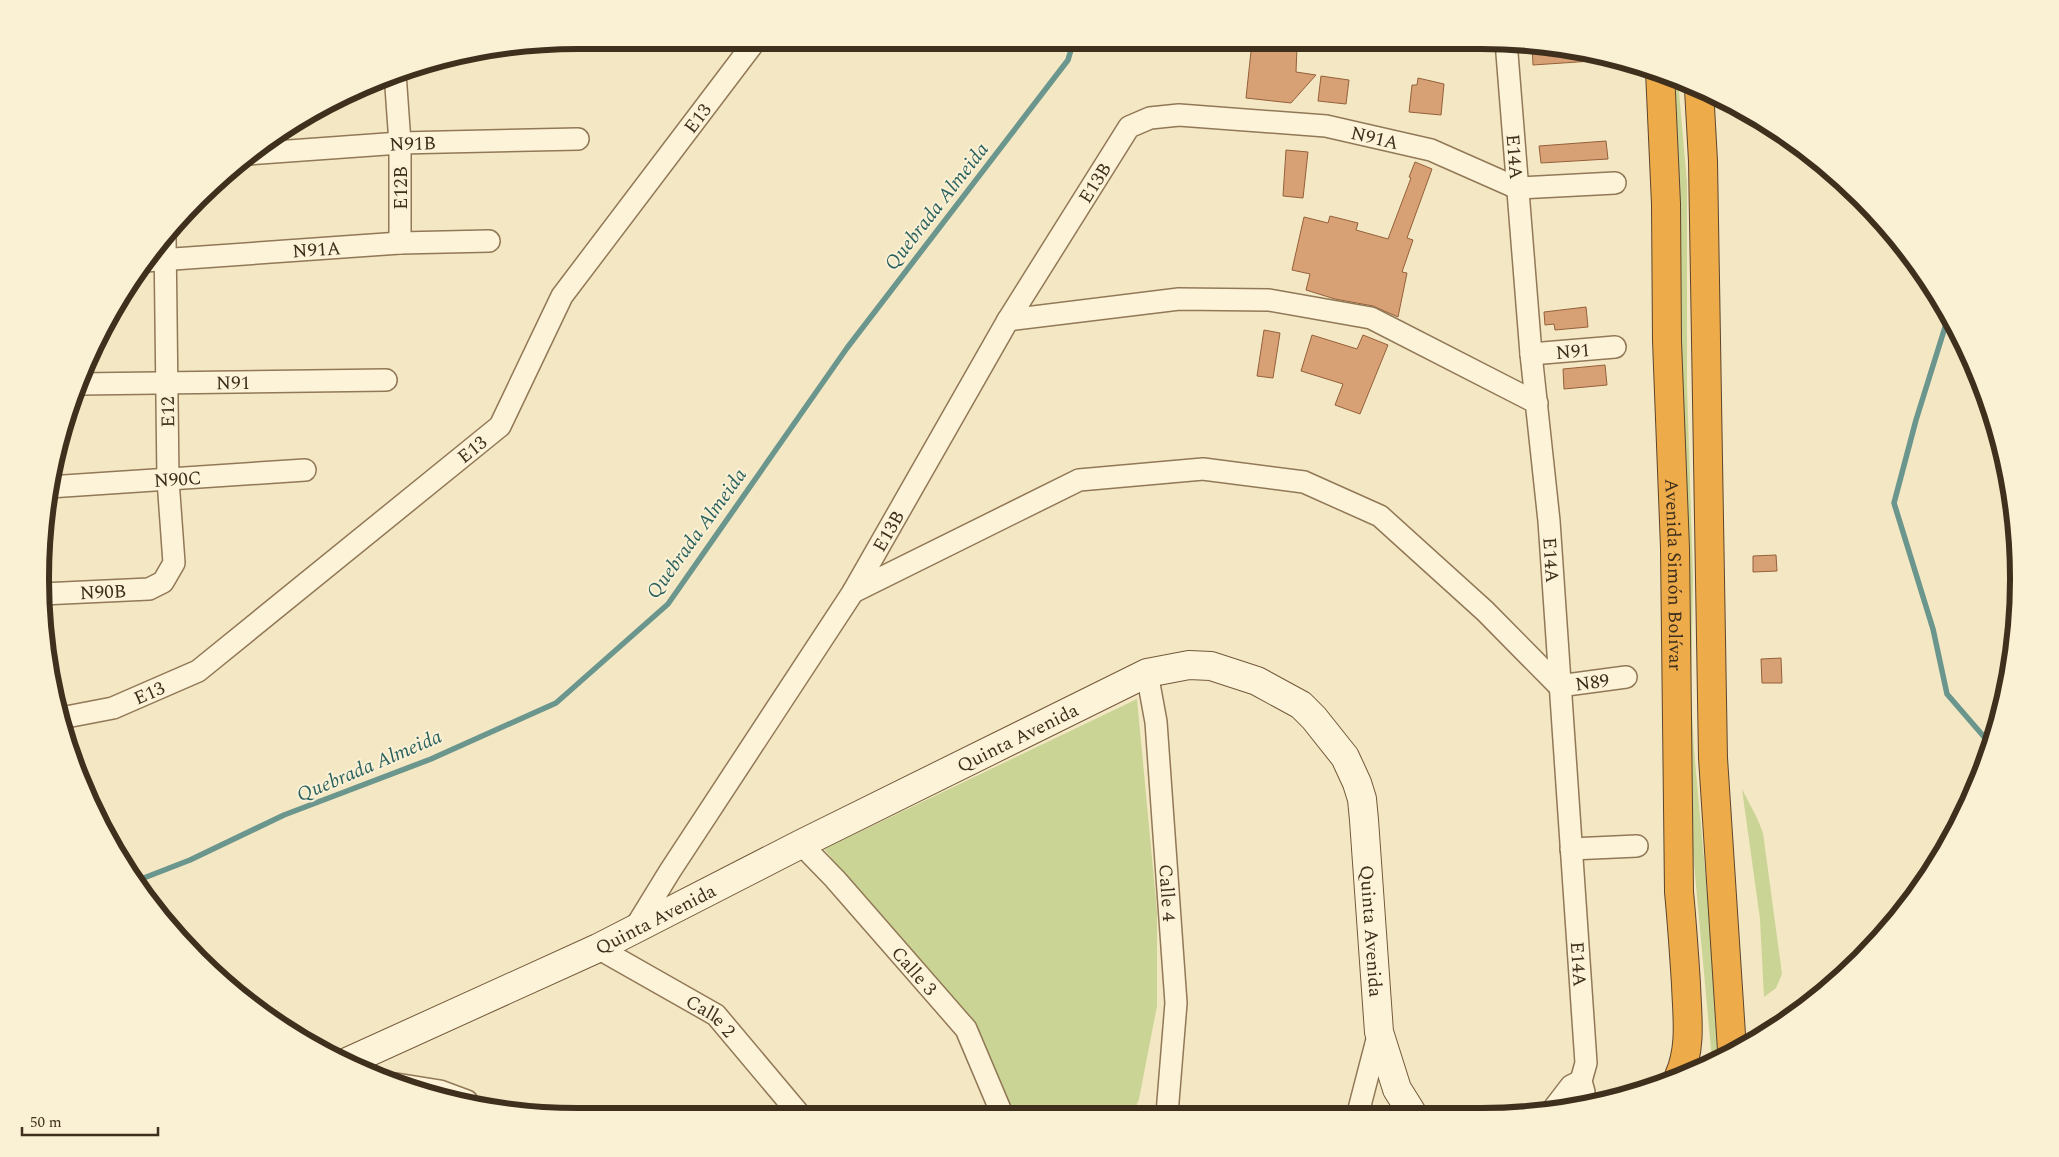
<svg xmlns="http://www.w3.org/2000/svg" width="2059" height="1157" font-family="Spectral,serif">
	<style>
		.green { fill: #cad495 }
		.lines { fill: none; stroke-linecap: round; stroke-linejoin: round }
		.stream { stroke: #6b968d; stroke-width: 5.5 }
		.building { fill: #d7a175; stroke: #94603a }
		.street-casing { stroke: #917857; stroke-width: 24 }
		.secondary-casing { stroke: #73593a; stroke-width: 30 }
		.highway-casing { stroke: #5e452c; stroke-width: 30 }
		.street { stroke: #fdf3d8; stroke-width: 21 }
		.secondary { stroke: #fdf3d8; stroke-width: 28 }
		.highway { stroke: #edab4a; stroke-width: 28 }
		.labels { text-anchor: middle; stroke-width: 4; stroke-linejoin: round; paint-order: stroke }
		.street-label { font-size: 19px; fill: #3f2f1d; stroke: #faf0d4 }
		.water-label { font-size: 20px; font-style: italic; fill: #2a615f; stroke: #faf0d4 }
		.rim { fill: none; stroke: #3f2f1d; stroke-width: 6 }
	</style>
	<rect width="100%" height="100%" fill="#f4e7c3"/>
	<!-- green -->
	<path class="green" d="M 1666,74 L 1678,80 L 1687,183 L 1687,385 L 1693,577 L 1691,695 L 1694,750 L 1722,1055 L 1712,1060 L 1690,820 Z
		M 1137,699 L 1157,911 L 1157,1006 L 1139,1099 L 1133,1114 L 1013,1114 L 967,1018 L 824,849 Z
		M 1742,789 L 1757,818 L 1763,833 L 1782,974 L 1776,988 L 1764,997 L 1760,919 Z"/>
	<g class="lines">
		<!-- stream -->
		<path class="stream" d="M 1943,307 L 1946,324 L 1916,420 L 1894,503 L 1933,629 L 1947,694 L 1992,746
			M 1946,324 L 1955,326
			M 136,881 L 190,860 L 284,815 L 431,759 L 556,703 L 668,604 L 847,348 L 1068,60 L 1073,43"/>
	</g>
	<!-- building -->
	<path class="building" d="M 1252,42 L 1297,47 L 1296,72 L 1316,75 L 1291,103 L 1246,98 Z
		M 1532,44 L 1592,56 L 1592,61 L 1533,65 Z
		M 1321,76 L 1349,80 L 1346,104 L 1318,101 Z
		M 1418,78 L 1444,84 L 1441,115 L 1409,112 L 1412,85 L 1417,85 Z
		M 1606,141 L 1608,159 L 1541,163 L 1539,146 Z
		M 1286,150 L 1308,152 L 1303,198 L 1283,196 Z
		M 1415,162 L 1432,169 L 1407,238 L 1413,240 L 1402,272 L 1407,273 L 1398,317 L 1373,306 L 1335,299 L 1306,290 L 1310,274 L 1292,270 L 1304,217 L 1328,223 L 1330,216 L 1358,223 L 1356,230 L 1388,239 L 1411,178 L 1409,177 Z
		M 1586,307 L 1588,327 L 1555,330 L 1554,324 L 1545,325 L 1544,312 Z
		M 1264,330 L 1280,333 L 1273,378 L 1257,376 Z
		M 1312,335 L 1357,349 L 1363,335 L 1388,345 L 1360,414 L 1335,405 L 1343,384 L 1301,371 Z
		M 1605,365 L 1607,385 L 1564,389 L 1563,369 Z
		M 1776,555 L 1777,571 L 1753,572 L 1753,556 Z
		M 1781,658 L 1782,683 L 1762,683 L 1761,659 Z"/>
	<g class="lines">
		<!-- street casing -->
		<g class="street-casing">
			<g id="street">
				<path id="s1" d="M 1506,41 L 1531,354 L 1549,521 L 1586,1063 L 1581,1081 L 1584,1092 L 1580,1106"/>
				<path d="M 395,73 L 400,143 L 400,243"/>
				<path id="s2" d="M 248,154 L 400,143 L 578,139"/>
				<path id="s3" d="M 145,261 L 400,243 L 489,241"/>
				<path d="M 1008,320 L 1179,299 L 1269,300 L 1371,318 L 1537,403"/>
				<path id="s4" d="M 1531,354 L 1615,347"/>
				<path id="s5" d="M 79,384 L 386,380"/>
				<path id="s6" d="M 49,487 L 305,470"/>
				<path id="s7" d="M 853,592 L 1079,480 L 1203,469 L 1304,482 L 1380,516 L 1485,611 L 1559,686 L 1626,677"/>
				<path id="s8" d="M 42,594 L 149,589 L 163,582 L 174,563 L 168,480 L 165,238"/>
				<path id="s9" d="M 1147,673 L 1156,722 L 1176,1003 L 1167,1114"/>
				<path id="s10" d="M 61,718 L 113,708 L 198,671 L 500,426 L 562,296 L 753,44"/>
				<path id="s11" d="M 801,844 L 835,879 L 966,1029 L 1002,1114"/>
				<path d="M 1571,849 L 1637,846"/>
				<path id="s12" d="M 635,928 L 670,871 L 853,592 L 1008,320 L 1129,127 L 1150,118 L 1179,115 L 1326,126 L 1431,150 L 1517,188 L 1615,183"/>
				<path id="s13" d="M 598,948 L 716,1015 L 800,1115"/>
				<path d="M 396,1084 L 440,1091 L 467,1101"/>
				<path d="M 1551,1112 L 1571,1086 L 1581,1081"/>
				<path d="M 1358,1113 L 1379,1032"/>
			</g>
		</g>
		<!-- secondary casing -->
		<g class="secondary-casing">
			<g id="secondary">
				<path id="s14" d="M 347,1062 L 598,948 L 801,844 L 1147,673 L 1189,665 L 1211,666 L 1257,681 L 1301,705 L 1314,718 L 1345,757 L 1357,783 L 1362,799 L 1364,820 L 1379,1032 L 1397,1089 L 1412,1113"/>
			</g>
		</g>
		<!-- highway casing -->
		<g class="highway-casing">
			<g id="highway">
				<path id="s15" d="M 1660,71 L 1666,204 L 1667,341 L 1675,548 L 1679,892 C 1682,923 1684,953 1686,984 C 1687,1015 1692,1047 1679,1076"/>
				<path d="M 1699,89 L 1703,161 L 1713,758 L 1732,1050"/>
			</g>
		</g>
		<!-- street -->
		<use href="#street" class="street"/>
		<!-- secondary -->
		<use href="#secondary" class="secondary"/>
		<!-- highway -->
		<use href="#highway" class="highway"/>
	</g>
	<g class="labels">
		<!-- street labels -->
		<g class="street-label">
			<text dy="7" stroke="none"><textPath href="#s10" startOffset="902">E13</textPath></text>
			<text dy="7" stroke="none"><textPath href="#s12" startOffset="1191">N91A</textPath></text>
			<text dy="7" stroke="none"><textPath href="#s2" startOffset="165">N91B</textPath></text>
			<text dy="7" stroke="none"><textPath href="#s1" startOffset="116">E14A</textPath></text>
			<text dy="7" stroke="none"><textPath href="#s12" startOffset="876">E13B</textPath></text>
			<text transform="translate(400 188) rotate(-90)" y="7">E12B</text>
			<text dy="7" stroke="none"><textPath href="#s3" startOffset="172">N91A</textPath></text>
			<text dy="7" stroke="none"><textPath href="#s4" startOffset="42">N91</textPath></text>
			<text dy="7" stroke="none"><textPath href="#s5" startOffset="154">N91</textPath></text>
			<text transform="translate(167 412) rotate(-91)" y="7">E12</text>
			<text dy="7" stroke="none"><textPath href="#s10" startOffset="498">E13</textPath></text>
			<text dy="7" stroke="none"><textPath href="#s6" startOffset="129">N90C</textPath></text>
			<text dy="7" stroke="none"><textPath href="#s12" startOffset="471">E13B</textPath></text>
			<text dy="7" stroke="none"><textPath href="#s1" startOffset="521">E14A</textPath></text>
			<text dy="7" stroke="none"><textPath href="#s15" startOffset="504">Avenida Simón Bolívar</textPath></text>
			<text dy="7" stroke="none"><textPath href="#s8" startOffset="61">N90B</textPath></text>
			<text dy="7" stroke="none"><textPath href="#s7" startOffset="842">N89</textPath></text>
			<text dy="7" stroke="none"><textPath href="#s10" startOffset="92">E13</textPath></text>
			<text dy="7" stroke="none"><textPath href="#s14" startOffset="745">Quinta Avenida</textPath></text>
			<text dy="7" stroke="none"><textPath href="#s9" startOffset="221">Calle 4</textPath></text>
			<text dy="7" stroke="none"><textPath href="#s14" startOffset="340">Quinta Avenida</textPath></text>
			<text dy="7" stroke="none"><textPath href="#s14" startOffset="1299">Quinta Avenida</textPath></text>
			<text dy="7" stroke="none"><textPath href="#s1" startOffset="926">E14A</textPath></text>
			<text dy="7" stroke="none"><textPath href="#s11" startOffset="170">Calle 3</textPath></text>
			<text dy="7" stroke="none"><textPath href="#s13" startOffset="132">Calle 2</textPath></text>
		</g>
		<!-- water labels -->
		<g class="water-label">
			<text transform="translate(936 206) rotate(-52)" y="7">Quebrada Almeida</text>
			<text transform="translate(696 533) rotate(-54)" y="7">Quebrada Almeida</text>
			<text transform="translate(369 765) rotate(-23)" y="7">Quebrada Almeida</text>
		</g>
	</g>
	<!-- crop -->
	<path d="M0 0H2059V1157H0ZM578 49H1481A529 529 0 0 1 2010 578V579A529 529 0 0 1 1481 1108H578A529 529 0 0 1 49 579V578A529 529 0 0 1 578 49Z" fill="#faf0d4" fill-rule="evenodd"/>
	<path class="rim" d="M578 49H1481A529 529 0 0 1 2010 578V579A529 529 0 0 1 1481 1108H578A529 529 0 0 1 49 579V578A529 529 0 0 1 578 49Z"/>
	<!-- scale -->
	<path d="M22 1127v8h136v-8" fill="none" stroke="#3f2f1d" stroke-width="2.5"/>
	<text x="30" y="1127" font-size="15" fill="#3f2f1d" stroke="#faf0d4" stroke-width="4" paint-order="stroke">50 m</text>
</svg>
